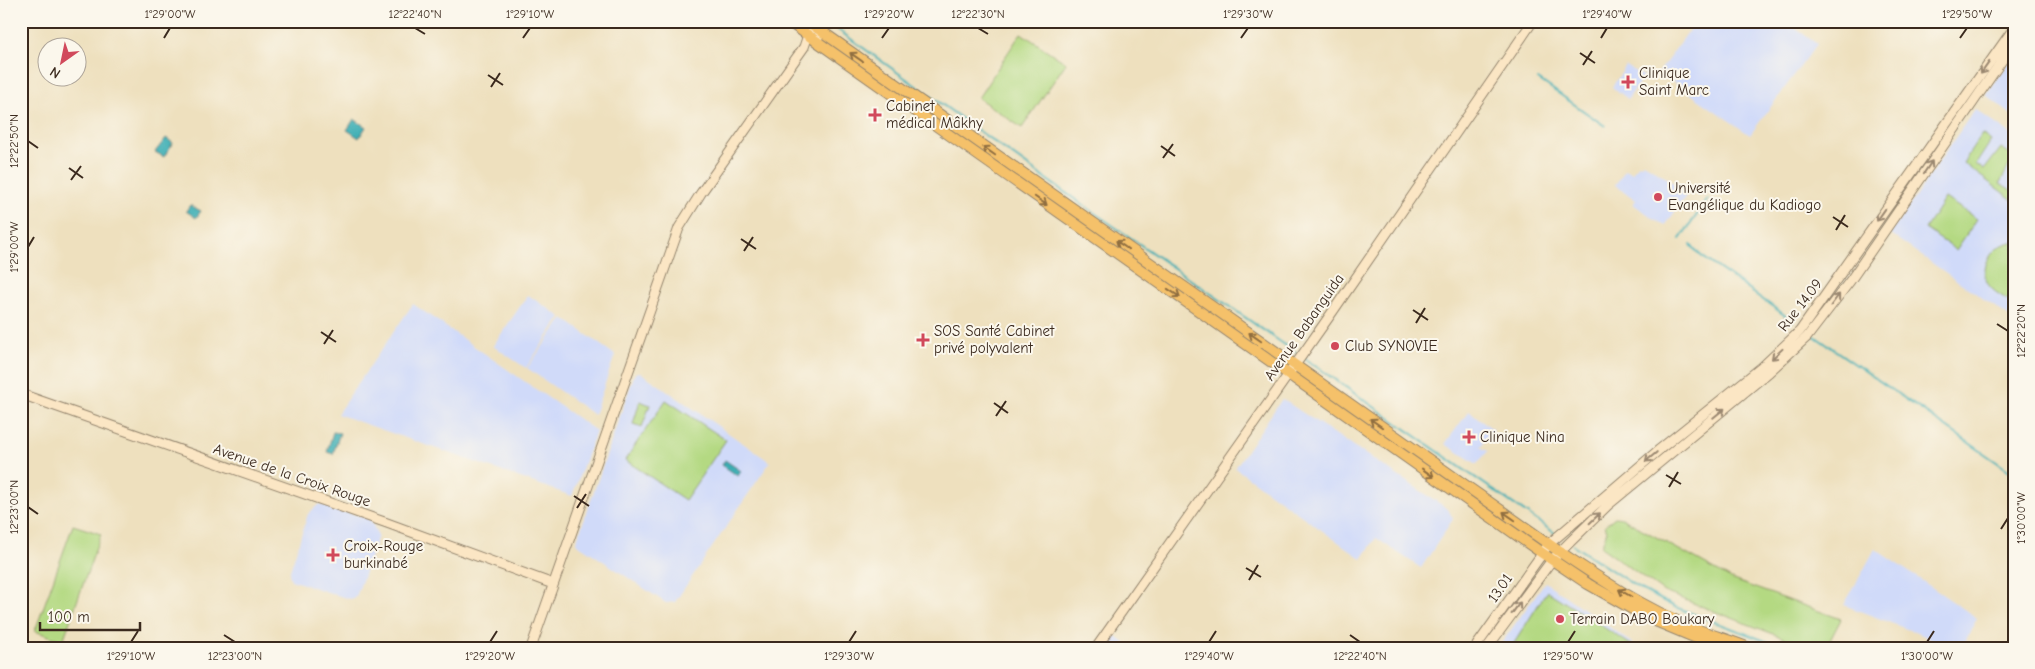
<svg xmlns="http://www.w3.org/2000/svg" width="2035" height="669" font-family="'Comic Neue',sans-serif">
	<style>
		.built { fill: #d0daf9 }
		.green { fill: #b4d982; stroke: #788250 }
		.water { fill: #3badb4; stroke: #3b6c69 }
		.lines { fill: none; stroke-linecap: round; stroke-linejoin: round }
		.stream { stroke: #3badb4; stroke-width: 2 }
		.secondary-casing { stroke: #94856e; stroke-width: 11 }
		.primary-casing { stroke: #94856e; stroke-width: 12 }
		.secondary { stroke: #fbe6c4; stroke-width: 9 }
		.primary { stroke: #f5c16b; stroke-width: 10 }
		.oneway { stroke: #8f6e41 }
		.oneway2 { stroke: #9b8871 }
		.ticks { fill: none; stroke: #3b2a1e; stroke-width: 2 }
		.poi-dot { fill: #d1495b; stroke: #fbf7ec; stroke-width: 2 }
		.labels { text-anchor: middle; stroke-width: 4; stroke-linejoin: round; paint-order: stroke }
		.poi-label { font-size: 15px; fill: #3b2a1e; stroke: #fbf7ec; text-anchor: start }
		.street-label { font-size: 15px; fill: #3b2a1e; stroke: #fbf7ec }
		.neatline { fill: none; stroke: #3b2a1e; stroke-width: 2 }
		.ticks-label { font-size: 12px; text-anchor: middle; fill: #3b2a1e }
	</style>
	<rect width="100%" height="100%" fill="#fbf7ec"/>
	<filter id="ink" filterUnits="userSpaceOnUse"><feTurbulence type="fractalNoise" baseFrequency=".02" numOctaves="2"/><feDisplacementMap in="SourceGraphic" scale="10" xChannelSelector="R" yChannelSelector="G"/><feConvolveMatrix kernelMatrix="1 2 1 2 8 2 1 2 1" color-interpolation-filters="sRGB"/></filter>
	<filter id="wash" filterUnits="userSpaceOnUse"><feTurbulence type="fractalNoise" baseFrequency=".0096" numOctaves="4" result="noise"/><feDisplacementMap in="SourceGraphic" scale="20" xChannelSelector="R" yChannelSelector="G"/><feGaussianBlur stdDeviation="1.12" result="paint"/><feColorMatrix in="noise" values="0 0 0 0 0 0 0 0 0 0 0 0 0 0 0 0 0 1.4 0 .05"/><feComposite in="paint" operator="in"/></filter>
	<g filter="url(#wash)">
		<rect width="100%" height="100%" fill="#eee0be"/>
		<!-- built -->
		<path class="built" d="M 1696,21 L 1785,21 L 1817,44 L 1750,135 L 1659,72 Z
			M 2014,55 L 2014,117 L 1986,95 Z
			M 1626,66 L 1644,76 L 1628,99 L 1612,87 Z
			M 1975,109 L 2014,137 L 2014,320 L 1890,234 Z
			M 1643,162 L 1688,193 L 1665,226 L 1633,204 L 1636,200 L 1615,185 L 1626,169 L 1632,173 L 1638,164 L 1641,165 Z
			M 528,295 L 561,317 L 526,368 L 493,346 Z
			M 413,304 L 596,431 L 572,496 L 337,414 Z
			M 563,318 L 615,355 L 594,415 L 527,368 Z
			M 640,372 L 770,462 L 675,602 L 666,603 L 576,543 L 635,373 Z
			M 1282,399 L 1448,509 L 1453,519 L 1421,568 L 1376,538 L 1362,559 L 1235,468 Z
			M 1469,411 L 1494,430 L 1480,447 L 1488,451 L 1477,464 L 1445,444 Z
			M 319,504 L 370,519 L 378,536 L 356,597 L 349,599 L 291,580 L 289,574 L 308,514 Z
			M 1875,549 L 1977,618 L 1962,648 L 1956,648 L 1844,605 Z
			M 1545,582 L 1635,645 L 1642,648 L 1498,648 Z
			M 1109,632 L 1132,648 L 1098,648 Z"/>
		<!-- green -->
		<path class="green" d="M 1021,33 L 1066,63 L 1022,128 L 978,98 Z
			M 1982,134 L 1991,141 L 1976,164 L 1984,170 L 2001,148 L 2014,156 L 2000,183 L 2014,192 L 2014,201 L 1963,163 Z
			M 1945,198 L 1977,219 L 1956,250 L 1925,229 Z
			M 2014,242 L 2014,304 C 2007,299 1997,294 1991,288 C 1975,270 1993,243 2014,242 Z
			M 666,400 L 726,440 L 685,500 L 625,460 Z
			M 640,401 L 650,405 L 642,427 L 633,424 Z
			M 1615,517 L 1622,518 L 1733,580 L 1841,619 L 1826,648 L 1810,648 L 1664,592 L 1601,547 L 1607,531 L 1605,525 Z
			M 73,525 L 101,534 L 63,641 L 35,631 Z
			M 1547,591 L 1636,648 L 1511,648 Z"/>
		<!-- water -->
		<path class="water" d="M 354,119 L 366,127 L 359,138 L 347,130 Z
			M 166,138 L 173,143 L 164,157 L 155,152 Z
			M 190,205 L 201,211 L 196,218 L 186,211 Z
			M 333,432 L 340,433 L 333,454 L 327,452 Z
			M 725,460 L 741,471 L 738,476 L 722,465 Z"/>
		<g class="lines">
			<!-- stream -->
			<path class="stream" d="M 830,24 L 1053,184 L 1298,354
				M 1538,79 L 1605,126
				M 1680,239 L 1708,199
				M 1691,245 L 1700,255 L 1793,321
				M 1813,335 L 2014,474
				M 1304,358 L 1556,534
				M 1573,545 L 1637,587 L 1675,607 L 1784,648"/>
		</g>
	</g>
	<g filter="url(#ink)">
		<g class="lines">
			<!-- secondary casing -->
			<g class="secondary-casing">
				<path id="secondary" d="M 818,37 L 829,21
					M 21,394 L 387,523 L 553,584
					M 531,648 L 679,228 L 701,193 L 804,47 L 808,35 L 818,21
					M 1096,648 L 1331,314 L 1533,21
					M 1475,648 L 1549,544 L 1660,449 L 1762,367 L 1800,331 L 2014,28
					M 1487,648 L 1552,560 L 1569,543 L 1608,505 L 1769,372 L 1807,337 L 1850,281 L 2014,43"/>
			</g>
			<!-- primary casing -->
			<g class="primary-casing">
				<path id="primary" d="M 788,21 L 1542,553 L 1588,584 L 1648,618 L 1720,648
					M 807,21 L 1560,552 C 1602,580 1644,608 1691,627 C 1710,635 1730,640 1749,648"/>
			</g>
			<!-- secondary -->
			<use href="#secondary" class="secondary"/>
			<!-- primary -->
			<use href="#primary" class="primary"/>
		</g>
		<!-- one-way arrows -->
		<defs><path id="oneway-shaft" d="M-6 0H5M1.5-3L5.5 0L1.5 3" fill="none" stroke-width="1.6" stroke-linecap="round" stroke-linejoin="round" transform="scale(1.25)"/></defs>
		<g class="oneway">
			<use href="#oneway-shaft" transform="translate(856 57) rotate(-145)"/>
			<use href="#oneway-shaft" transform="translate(989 151) rotate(-145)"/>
			<use href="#oneway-shaft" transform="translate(1041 201) rotate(35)"/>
			<use href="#oneway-shaft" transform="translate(1122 245) rotate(-145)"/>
			<use href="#oneway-shaft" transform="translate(1174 293) rotate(34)"/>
			<use href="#oneway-shaft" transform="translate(1255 337) rotate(-145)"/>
			<use href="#oneway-shaft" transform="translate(1376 423) rotate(-145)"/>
			<use href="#oneway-shaft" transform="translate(1428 473) rotate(36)"/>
			<use href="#oneway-shaft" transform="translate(1509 516) rotate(-145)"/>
			<use href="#oneway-shaft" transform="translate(1625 593) rotate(-150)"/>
		</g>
		<g class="oneway2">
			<use href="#oneway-shaft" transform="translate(1985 68) rotate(125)"/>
			<use href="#oneway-shaft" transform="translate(1928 167) rotate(-56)"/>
			<use href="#oneway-shaft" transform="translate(1881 215) rotate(125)"/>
			<use href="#oneway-shaft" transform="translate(1835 300) rotate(-53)"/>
			<use href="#oneway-shaft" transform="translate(1777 354) rotate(137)"/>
			<use href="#oneway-shaft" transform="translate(1719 413) rotate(-39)"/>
			<use href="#oneway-shaft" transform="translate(1651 457) rotate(140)"/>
			<use href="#oneway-shaft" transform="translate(1595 518) rotate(-44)"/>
			<use href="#oneway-shaft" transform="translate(1516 608) rotate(-54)"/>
		</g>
	</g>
	<!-- ticks -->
	<path class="ticks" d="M 415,28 L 425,34M 978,28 L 988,34M 164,38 L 170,28M 523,38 L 530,28M 882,38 L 889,28M 1241,38 L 1248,28M 1601,38 L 1607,28M 1960,38 L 1967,28M 1580,53 L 1595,63M 1583,65 L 1592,51M 488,75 L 503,85M 491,87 L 500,73M 28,141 L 38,148M 1161,146 L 1175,156M 1163,158 L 1173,144M 69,168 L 83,178M 71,180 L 81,166M 1833,217 L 1848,227M 1836,230 L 1845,215M 741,239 L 756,249M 28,247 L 34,237M 744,251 L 753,237M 1413,310 L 1428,320M 1416,323 L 1425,308M 1997,324 L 2008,331M 321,332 L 336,342M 324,344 L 333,330M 994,403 L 1008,413M 996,416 L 1006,401M 1666,475 L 1681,484M 1669,487 L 1678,472M 574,496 L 589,506M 28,507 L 38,514M 577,508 L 586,494M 2001,529 L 2008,518M 1246,568 L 1261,577M 1249,580 L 1258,565M 224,635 L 235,642M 1350,635 L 1360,642M 131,642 L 138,631M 490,642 L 497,631M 849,642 L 856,631M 1209,642 L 1216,631M 1568,642 L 1575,631M 1927,642 L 1934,631"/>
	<!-- markers -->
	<g class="poi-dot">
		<path d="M1625.5 74.5h5v5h5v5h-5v5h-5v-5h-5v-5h5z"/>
		<path d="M872.5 107.5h5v5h5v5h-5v5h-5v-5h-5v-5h5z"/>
		<circle cx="1658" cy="197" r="5"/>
		<path d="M920.5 332.5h5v5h5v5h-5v5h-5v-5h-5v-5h5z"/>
		<circle cx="1335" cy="346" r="5"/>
		<path d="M1466.5 429.5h5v5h5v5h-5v5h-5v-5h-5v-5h5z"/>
		<path d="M330.5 547.5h5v5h5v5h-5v5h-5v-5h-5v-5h5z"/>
		<circle cx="1560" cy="619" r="5"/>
	</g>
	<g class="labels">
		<!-- poi labels -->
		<g class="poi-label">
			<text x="1639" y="78">Clinique<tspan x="1639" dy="17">Saint Marc</tspan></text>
			<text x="886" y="111">Cabinet<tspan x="886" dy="17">médical Mâkhy</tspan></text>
			<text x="1668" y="193">Université<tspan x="1668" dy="17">Evangélique du Kadiogo</tspan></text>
			<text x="934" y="336">SOS Santé Cabinet<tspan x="934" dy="17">privé polyvalent</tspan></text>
			<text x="1345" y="351">Club SYNOVIE</text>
			<text x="1480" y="442">Clinique Nina</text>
			<text x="344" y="551">Croix-Rouge<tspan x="344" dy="17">burkinabé</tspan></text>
			<text x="1570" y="624">Terrain DABO Boukary</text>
		</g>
		<!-- street labels -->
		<g class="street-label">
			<text transform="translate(1800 305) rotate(-52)" y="5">Rue 14.09</text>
			<text transform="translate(1304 327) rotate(-55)" y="5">Avenue Babanguida</text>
			<text transform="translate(292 475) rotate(19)" y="5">Avenue de la Croix Rouge</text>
			<text transform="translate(1500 588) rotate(-55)" y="5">13.01</text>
		</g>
	</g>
	<!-- margin -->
	<rect width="2035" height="669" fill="none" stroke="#fbf7ec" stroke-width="55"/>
	<!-- north arrow -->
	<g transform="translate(62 62) rotate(213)"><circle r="24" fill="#fbf7ec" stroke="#aea59a"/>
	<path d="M0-4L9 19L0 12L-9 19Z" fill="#d1495b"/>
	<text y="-8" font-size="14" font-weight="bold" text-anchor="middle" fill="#3b2a1e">N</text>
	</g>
	<!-- scale -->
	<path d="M40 622v8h100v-8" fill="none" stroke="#3b2a1e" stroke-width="2.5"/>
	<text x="48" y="622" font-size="15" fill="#3b2a1e" stroke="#fbf7ec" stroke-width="4" paint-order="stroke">100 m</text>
	<rect x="28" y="28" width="1980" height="614" class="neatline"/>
	<g class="ticks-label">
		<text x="170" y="18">1°29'00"W</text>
		<text x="415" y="18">12°22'40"N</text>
		<text x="530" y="18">1°29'10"W</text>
		<text x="889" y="18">1°29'20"W</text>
		<text x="978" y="18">12°22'30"N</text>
		<text x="1248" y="18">1°29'30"W</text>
		<text x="1607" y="18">1°29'40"W</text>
		<text x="1967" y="18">1°29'50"W</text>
		<text transform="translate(14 141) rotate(-90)" y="4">12°22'50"N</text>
		<text transform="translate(14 247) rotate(-90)" y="4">1°29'00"W</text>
		<text transform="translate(2021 331) rotate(-90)" y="4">12°22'20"N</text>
		<text transform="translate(14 507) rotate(-90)" y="4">12°23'00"N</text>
		<text transform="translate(2021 518) rotate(-90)" y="4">1°30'00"W</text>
		<text x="131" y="660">1°29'10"W</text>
		<text x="235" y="660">12°23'00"N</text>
		<text x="490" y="660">1°29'20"W</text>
		<text x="849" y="660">1°29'30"W</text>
		<text x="1209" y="660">1°29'40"W</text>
		<text x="1360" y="660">12°22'40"N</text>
		<text x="1568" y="660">1°29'50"W</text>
		<text x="1927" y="660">1°30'00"W</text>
	</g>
</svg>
